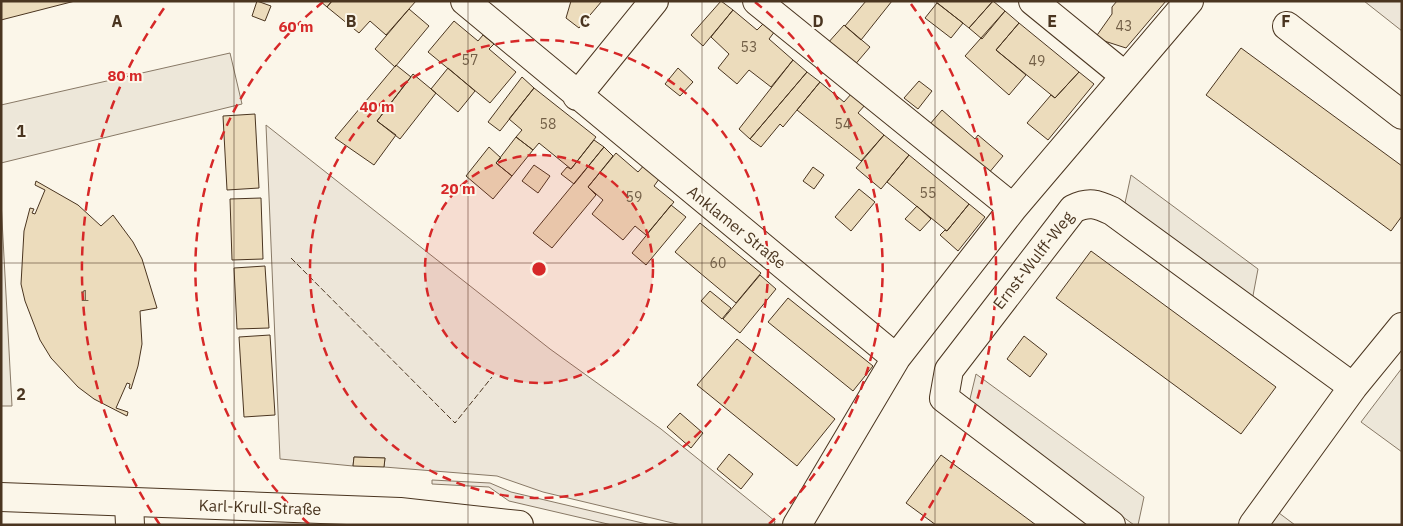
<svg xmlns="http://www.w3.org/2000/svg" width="1403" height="526" font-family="'IBM Plex Sans',sans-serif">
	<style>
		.green { fill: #ede6d9; stroke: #887966 }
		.parking { fill: #ede7d9; stroke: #887966 }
		.building { fill: #ecdcbc; stroke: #4a3520 }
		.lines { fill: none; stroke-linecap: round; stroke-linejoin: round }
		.street-casing { stroke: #4a3520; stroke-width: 30 }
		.secondary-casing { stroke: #4a3520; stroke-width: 30 }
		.street { stroke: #fbf6e9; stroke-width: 28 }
		.secondary { stroke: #fbf6e9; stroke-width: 28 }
		.fence { stroke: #4a3520; stroke-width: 1; stroke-dasharray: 6 2.5; stroke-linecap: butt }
		.grid { fill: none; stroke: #4a3520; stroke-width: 1; stroke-opacity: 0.55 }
		.ring { fill: none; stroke: #d62828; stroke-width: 2.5; stroke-dasharray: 9 6 }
		.labels { text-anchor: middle; stroke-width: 4; stroke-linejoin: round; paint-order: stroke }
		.number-label { font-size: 14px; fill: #725f47 }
		.street-label { font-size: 16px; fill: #4a3520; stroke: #fbf6e9 }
		.grid-label { font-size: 16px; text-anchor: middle; font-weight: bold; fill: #4a3520; stroke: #fbf6e9; stroke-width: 4; stroke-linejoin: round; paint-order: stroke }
		.centre { fill: #d62828; stroke: #fbf6e9; stroke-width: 2.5 }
		.ring-label { font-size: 15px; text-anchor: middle; font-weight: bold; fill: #d62828; stroke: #fbf6e9; stroke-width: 4; stroke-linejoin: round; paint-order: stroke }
	</style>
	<rect width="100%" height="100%" fill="#fbf6e9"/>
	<!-- green -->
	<path class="green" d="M 1364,1 L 1402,1 L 1402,31 Z
		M 266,125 L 550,349 L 661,429 L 775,521 L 774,525 L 681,525 L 543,492 L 497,476 L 384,467 L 385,458 L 354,457 L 353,466 L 280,459 Z
		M 432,480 L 490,483 L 511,492 L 651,525 L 612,525 L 509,501 L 489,487 L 432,484 Z"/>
	<!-- parking -->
	<path class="parking" d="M 230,53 L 242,104 L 1,163 L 1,105 Z
		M 1131,175 L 1258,269 L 1252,301 L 1125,203 Z
		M 1,201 L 12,406 L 1,406 Z
		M 1402,368 L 1402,452 L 1361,422 Z
		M 976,374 L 1144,497 L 1138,525 L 1134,525 L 969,403 Z
		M 1279,513 L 1295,525 L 1271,525 Z"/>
	<!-- building -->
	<path class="building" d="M 1,1 L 75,1 L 1,20 Z
		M 257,1 L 271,6 L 265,21 L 252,16 Z
		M 320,1 L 332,1 L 327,7 Z
		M 332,1 L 416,1 L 386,35 L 370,21 L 359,33 L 327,7 Z
		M 571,1 L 602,1 L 579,28 L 566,18 Z
		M 721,1 L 733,10 L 703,46 L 691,35 Z
		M 866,1 L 892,1 L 861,40 L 845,26 Z
		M 935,1 L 993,1 L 969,28 Z
		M 993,1 L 1005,11 L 982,39 L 969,28 Z
		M 1117,1 L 1166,1 L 1126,48 L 1095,38 L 1112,14 L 1112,7 Z
		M 937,3 L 963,23 L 951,38 L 925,18 Z
		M 409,9 L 429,26 L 395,67 L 375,49 Z
		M 733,10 L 757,30 L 765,22 L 775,31 L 769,39 L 793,60 L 771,87 L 749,70 L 737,84 L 718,68 L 729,54 L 711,37 Z
		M 1005,11 L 1019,23 L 996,50 L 1026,75 L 1009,95 L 965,56 Z
		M 454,21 L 478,41 L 483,35 L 494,44 L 489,49 L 516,72 L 490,103 L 428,52 Z
		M 1019,23 L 1079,72 L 1055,98 L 996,50 Z
		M 844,25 L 870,47 L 853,67 L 827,44 Z
		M 1241,48 L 1402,166 L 1402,216 L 1391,231 L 1206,95 Z
		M 793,60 L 807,72 L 750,139 L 739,129 Z
		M 396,65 L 411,77 L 377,121 L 396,135 L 374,165 L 335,138 Z
		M 448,68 L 475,91 L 458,112 L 431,89 Z
		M 678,68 L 693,82 L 680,96 L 665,84 Z
		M 807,72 L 820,82 L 783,127 L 780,124 L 761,147 L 750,139 Z
		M 1079,72 L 1094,84 L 1048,140 L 1027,123 L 1051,95 L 1055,98 Z
		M 413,74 L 436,93 L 400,139 L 377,121 Z
		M 522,77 L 534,88 L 500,131 L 488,122 Z
		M 919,81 L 932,91 L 918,109 L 904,98 Z
		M 820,82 L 844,102 L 852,93 L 865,105 L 858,113 L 884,135 L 861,161 L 797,110 Z
		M 534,88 L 596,137 L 571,169 L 539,143 L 533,150 L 516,137 L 522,130 L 509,119 Z
		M 942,110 L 975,139 L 978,135 L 1003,156 L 988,174 L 930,124 Z
		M 255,114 L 259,188 L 227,190 L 223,116 Z
		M 884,135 L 909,155 L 881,189 L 856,168 Z
		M 516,137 L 533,150 L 512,176 L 496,163 Z
		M 594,140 L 604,147 L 574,184 L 561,174 L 567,167 L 571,169 Z
		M 489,147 L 501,158 L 496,163 L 512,176 L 493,199 L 466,176 Z
		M 604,147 L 613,156 L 588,187 L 596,195 L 552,248 L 533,233 Z
		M 616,153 L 638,172 L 647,162 L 662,175 L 654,186 L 674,202 L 646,235 L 635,226 L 623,240 L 592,214 L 603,200 L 588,187 Z
		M 909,155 L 969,204 L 947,231 L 887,182 Z
		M 534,165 L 550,176 L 538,193 L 522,181 Z
		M 813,167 L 824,175 L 814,189 L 803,181 Z
		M 36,181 L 78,205 L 101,226 L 113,215 L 133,242 L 142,259 L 157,308 L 140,311 L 142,344 L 138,366 L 131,389 L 129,388 L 130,384 L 127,383 L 116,408 L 128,412 L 127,416 L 94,399 L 78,387 L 51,358 L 40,340 L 25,301 L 21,284 L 24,231 L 30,208 L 34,209 L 32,213 L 35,214 L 45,190 L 35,185 Z
		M 859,189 L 875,202 L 851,231 L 835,217 Z
		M 261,198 L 263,259 L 232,260 L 230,199 Z
		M 969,204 L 985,217 L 958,251 L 940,235 L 945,230 L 947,231 Z
		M 671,205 L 686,217 L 646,265 L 632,253 Z
		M 917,206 L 931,219 L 920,231 L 905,219 Z
		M 700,223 L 761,273 L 736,303 L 675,252 Z
		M 1091,251 L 1276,387 L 1241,434 L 1056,298 Z
		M 265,266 L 269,328 L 237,329 L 234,268 Z
		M 760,275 L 776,289 L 740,333 L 723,319 Z
		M 710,291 L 731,308 L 722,319 L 701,301 Z
		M 788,298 L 873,366 L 853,391 L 768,322 Z
		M 270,335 L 275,415 L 244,417 L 239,337 Z
		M 1024,336 L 1047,354 L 1030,377 L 1007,359 Z
		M 737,339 L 835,419 L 797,466 L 697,385 Z
		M 680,413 L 703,433 L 691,448 L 667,427 Z
		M 729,454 L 753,474 L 741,489 L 717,469 Z
		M 941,455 L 982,485 L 1036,525 L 936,525 L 906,503 Z
		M 354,457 L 385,458 L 384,467 L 353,466 Z"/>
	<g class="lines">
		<!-- street casing -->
		<g class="street-casing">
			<path id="street" d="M 465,1 L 896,358
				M 757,1 L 1013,208
				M 1033,1 L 1125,76
				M 1287,26 L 1402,115
				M 577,96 L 654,1
				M 129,503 L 130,525
				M 797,525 L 896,358 L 1013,208 L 1189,1
				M 1111,525 L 944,398 L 949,370 L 1073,209 C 1089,201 1097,204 1112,211 L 1353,387
				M 1253,525 L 1353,387 L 1402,327"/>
		</g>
		<!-- secondary casing -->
		<g class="secondary-casing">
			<path id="secondary" d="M 1,497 L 400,512 L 519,525"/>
		</g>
		<!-- street -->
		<use href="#street" class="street"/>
		<!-- secondary -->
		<use href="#secondary" class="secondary"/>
		<!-- fence -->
		<path class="fence" d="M 291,258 L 455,423 L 492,377"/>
	</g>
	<!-- grid -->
	<path class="grid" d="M 234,1 L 234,525M 468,1 L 468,525M 702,1 L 702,525M 935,1 L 935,525M 1169,1 L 1169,525M 1,263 L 1402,263"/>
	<!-- distance rings -->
	<circle cx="539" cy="269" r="114" fill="#d62828" fill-opacity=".12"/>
	<g class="ring">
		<circle cx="539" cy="269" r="114"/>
		<circle cx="539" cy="269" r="229"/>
		<path d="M309 524A343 343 0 0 1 323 2M755 2A343 343 0 0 1 769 524"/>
		<path d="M160 525A457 457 0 0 1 167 4M911 4A457 457 0 0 1 918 525"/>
	</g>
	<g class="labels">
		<!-- number labels -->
		<g class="number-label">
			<text x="1124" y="31">43</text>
			<text x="749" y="52">53</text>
			<text x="470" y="65">57</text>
			<text x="1037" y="66">49</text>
			<text x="548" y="129">58</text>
			<text x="843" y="129">54</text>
			<text x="928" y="198">55</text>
			<text x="634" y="202">59</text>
			<text x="718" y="268">60</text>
			<text x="85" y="301">1</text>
		</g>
		<!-- street labels -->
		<g class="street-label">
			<text transform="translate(737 227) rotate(39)" y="6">Anklamer Straße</text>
			<text transform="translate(1033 260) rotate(-52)" y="6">Ernst-Wulff-Weg</text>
			<text transform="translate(260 507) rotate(2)" y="6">Karl-Krull-Straße</text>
		</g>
	</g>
	<g class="grid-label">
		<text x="117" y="27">A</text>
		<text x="351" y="27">B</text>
		<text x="585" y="27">C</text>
		<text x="818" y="27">D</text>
		<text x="1052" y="27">E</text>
		<text x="1286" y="27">F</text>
		<text x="21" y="137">1</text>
		<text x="21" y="400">2</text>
	</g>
	<circle cx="539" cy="269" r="8" class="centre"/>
	<g class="ring-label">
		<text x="296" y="32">60 m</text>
		<text x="125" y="81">80 m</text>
		<text x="377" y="112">40 m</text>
		<text x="458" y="194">20 m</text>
	</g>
	<!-- border -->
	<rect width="1403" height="526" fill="none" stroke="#4a3520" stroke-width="5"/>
</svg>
